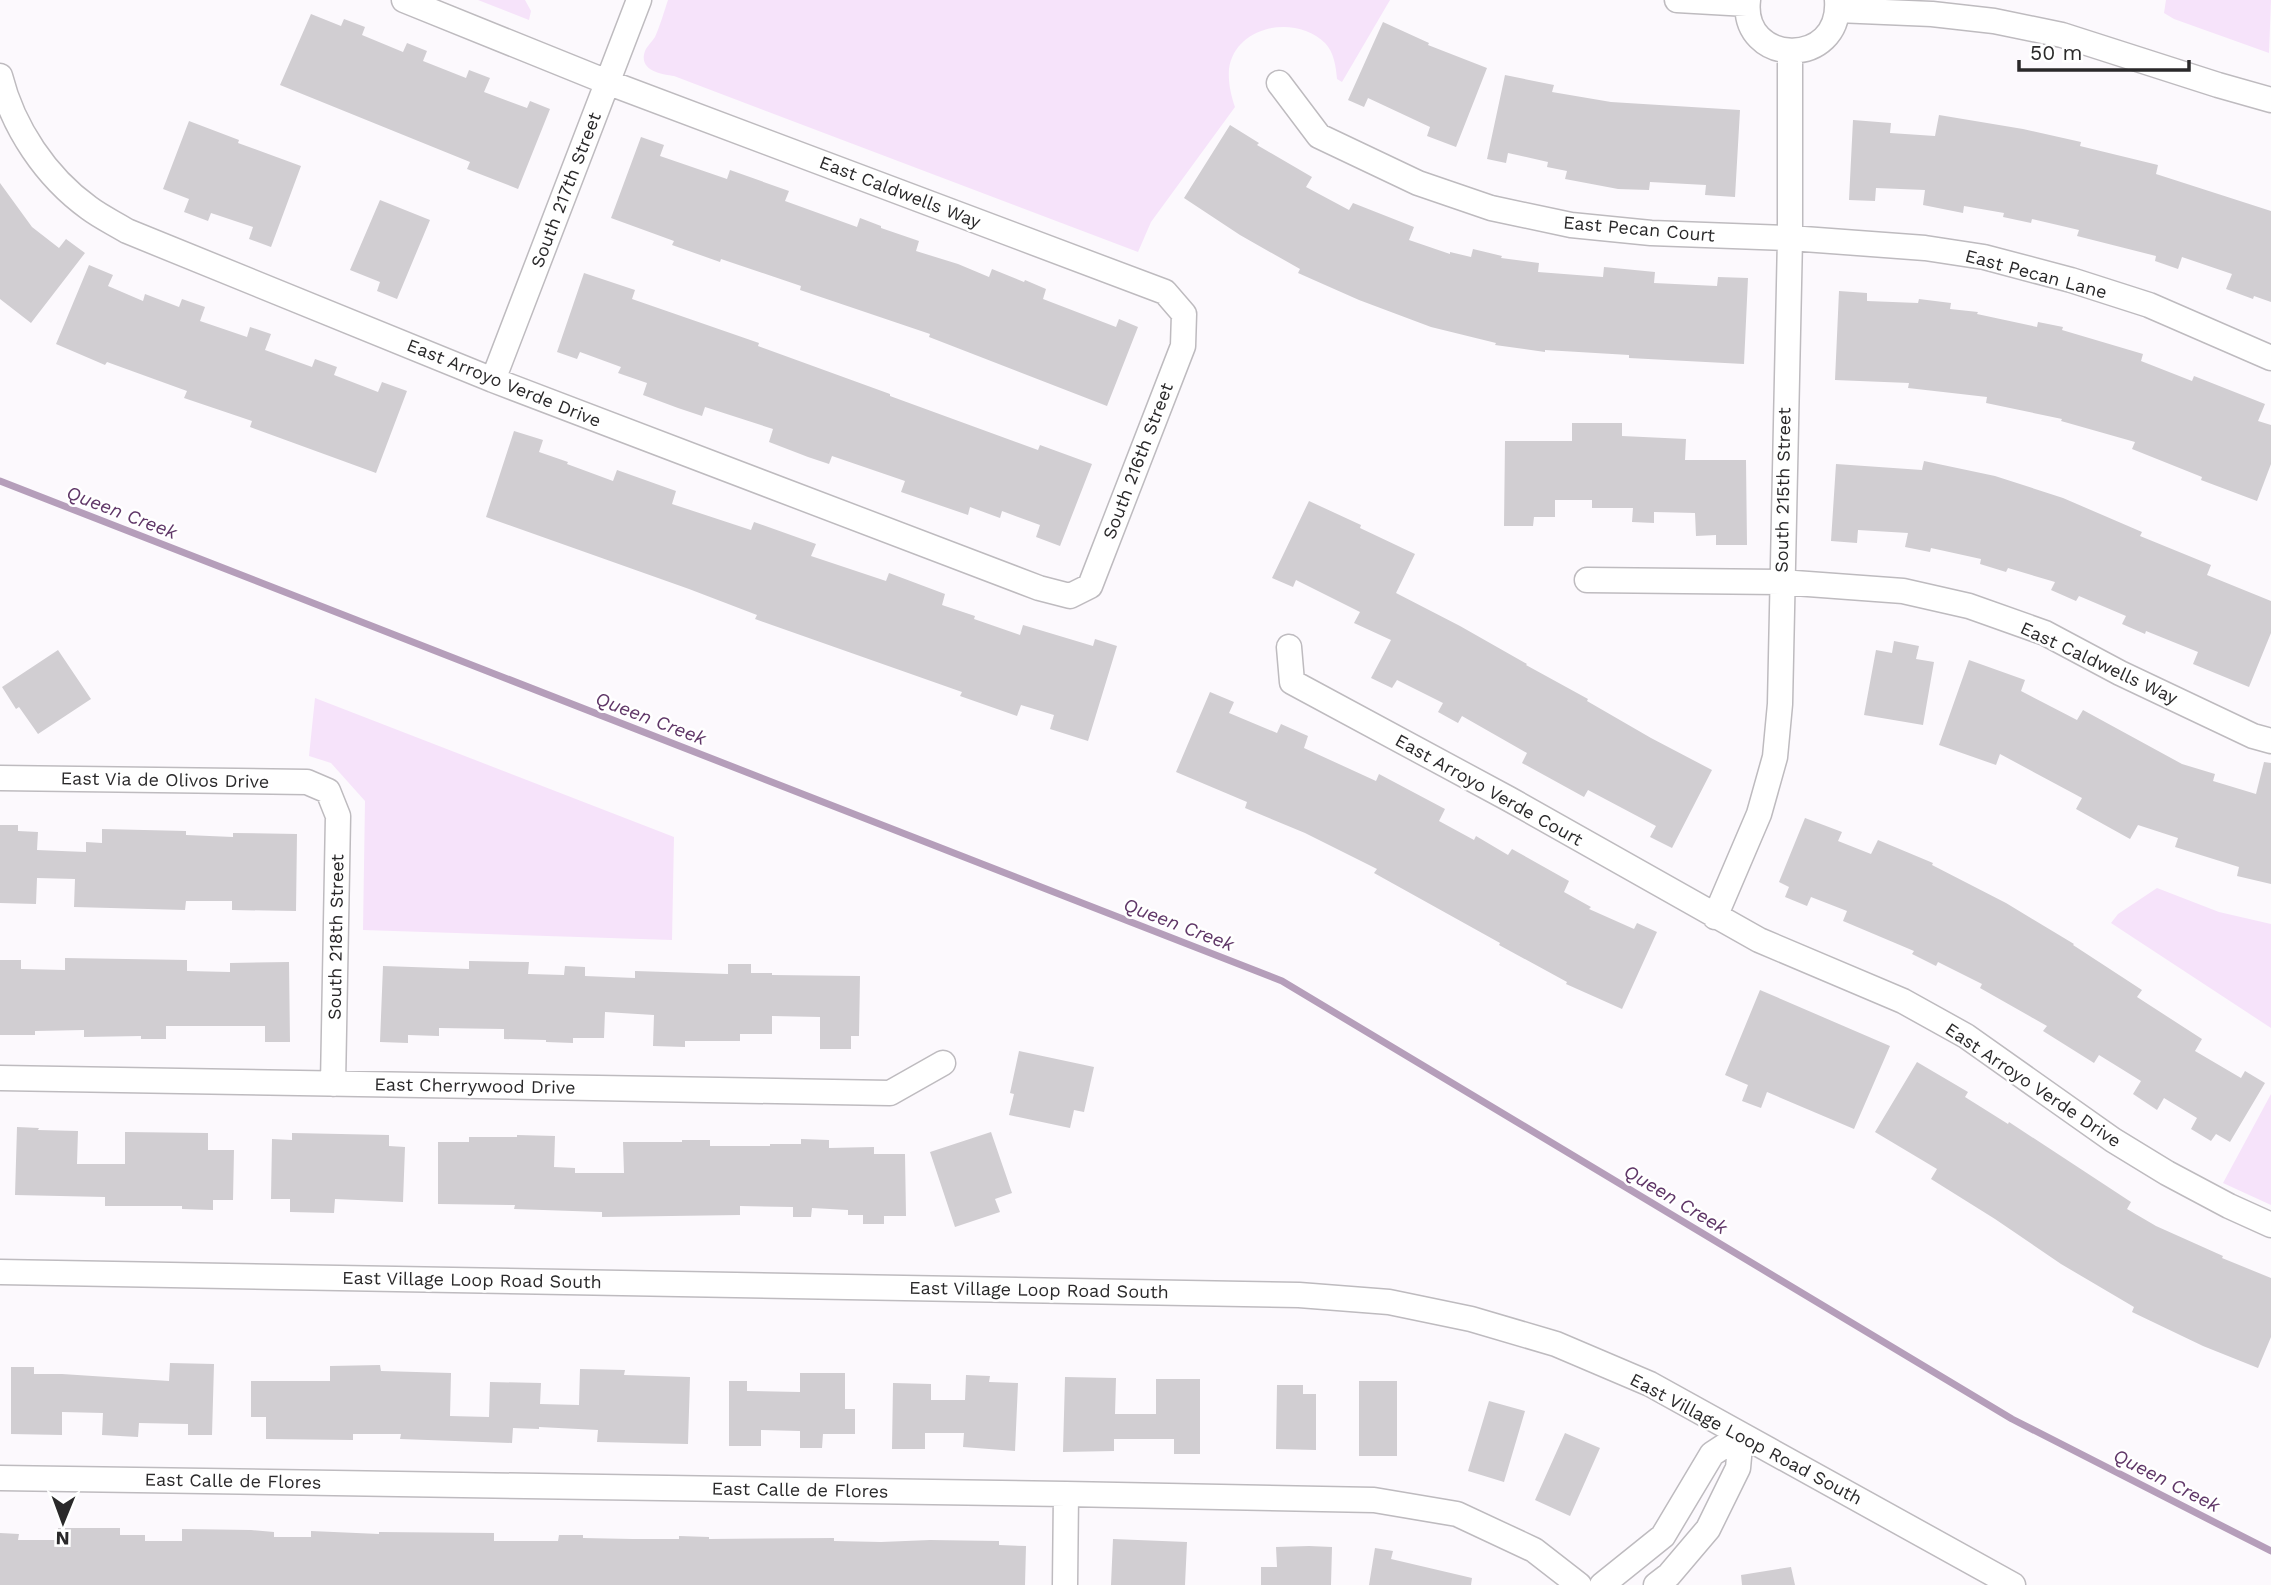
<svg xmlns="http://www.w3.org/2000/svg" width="2271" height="1585" font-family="'Work Sans',sans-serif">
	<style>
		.green { fill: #f6e3fa }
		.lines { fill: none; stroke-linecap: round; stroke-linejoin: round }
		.stream { stroke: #b59eba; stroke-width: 7 }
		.building { fill: #d1ced2 }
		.minor-casing { stroke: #bebbbf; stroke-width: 27 }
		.minor { stroke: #fff; stroke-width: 24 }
		.labels { text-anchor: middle; stroke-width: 5; stroke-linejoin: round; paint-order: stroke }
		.street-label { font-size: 18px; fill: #2a292a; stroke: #fff }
		.water-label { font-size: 19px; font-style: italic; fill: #5f3667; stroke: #fff }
	</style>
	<rect width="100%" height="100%" fill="#fcf9fd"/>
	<!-- green -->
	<path class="green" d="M 478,0 L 525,0 L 531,11 L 529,20 Z
		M 668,0 L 1390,0 L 1342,82 L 1337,79 C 1336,67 1334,52 1325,43 C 1296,14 1235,25 1229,69 C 1228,83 1231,95 1235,107 L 1151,222 L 1138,252 L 674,76 C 662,74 638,71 645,51 C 647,46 652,42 655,37 C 660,26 664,12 668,0 Z
		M 2166,0 L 2271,0 L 2269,53 L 2174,19 L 2164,13 Z
		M 315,698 L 674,837 L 672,940 L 363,930 L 365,801 L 331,763 L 309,756 Z
		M 2157,888 L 2219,912 L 2271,924 L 2271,1028 L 2111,923 L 2118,914 Z
		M 2271,1094 L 2271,1205 L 2223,1183 Z"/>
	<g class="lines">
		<!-- stream -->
		<path class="stream" d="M 0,481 L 1282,981 L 2012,1419 L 2271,1551"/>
	</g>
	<!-- building -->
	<path class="building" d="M 311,14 L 341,26 L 344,19 L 365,27 L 362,35 L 403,52 L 407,43 L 427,51 L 423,61 L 466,78 L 469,70 L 490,78 L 484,92 L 527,108 L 530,101 L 550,109 L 518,189 L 467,169 L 470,162 L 280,85 Z
		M 1383,22 L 1429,43 L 1428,45 L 1487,68 L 1456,147 L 1427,136 L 1430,127 L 1368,98 L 1364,107 L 1348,100 Z
		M 1505,75 L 1554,85 L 1552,92 L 1611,102 L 1740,110 L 1735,197 L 1705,195 L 1706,185 L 1650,182 L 1649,190 L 1618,189 L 1565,179 L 1567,171 L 1547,167 L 1548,162 L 1508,153 L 1506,163 L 1487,159 Z
		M 1939,115 L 2023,129 L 2081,142 L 2080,146 L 2158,165 L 2156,174 L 2271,211 L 2271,302 L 2254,296 L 2253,299 L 2226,289 L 2232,274 L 2182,257 L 2178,269 L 2155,261 L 2156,256 L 2077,236 L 2079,230 L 2032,219 L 2031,223 L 2003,217 L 2004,213 L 1964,206 L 1963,213 L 1923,205 L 1925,190 L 1876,188 L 1875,201 L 1849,200 L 1853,120 L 1891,123 L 1890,133 L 1935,136 Z
		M 189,121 L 239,140 L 238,143 L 301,166 L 271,247 L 249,239 L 253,227 L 211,213 L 208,221 L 184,212 L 189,199 L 163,189 Z
		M 1230,125 L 1259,143 L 1257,145 L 1312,177 L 1306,187 L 1349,210 L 1353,203 L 1414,227 L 1409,240 L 1450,254 L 1450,252 L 1471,257 L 1473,249 L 1502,256 L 1501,258 L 1539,263 L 1538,272 L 1603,277 L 1604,267 L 1655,272 L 1654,283 L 1717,286 L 1718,277 L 1748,278 L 1744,364 L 1629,358 L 1629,355 L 1545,350 L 1545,352 L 1495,345 L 1496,343 L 1431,327 L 1359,300 L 1298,273 L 1300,269 L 1240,235 L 1184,198 Z
		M 641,137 L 664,145 L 660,156 L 727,179 L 730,170 L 789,191 L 785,201 L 857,227 L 860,218 L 881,226 L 881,228 L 919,241 L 916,251 L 958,264 L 989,277 L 992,269 L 1024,282 L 1025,280 L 1046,289 L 1043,299 L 1116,327 L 1119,319 L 1138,327 L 1107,406 L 929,337 L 930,334 L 800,290 L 801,286 L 721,259 L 720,262 L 672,245 L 674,241 L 611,218 Z
		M 0,183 L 32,227 L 59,248 L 66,239 L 85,253 L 31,323 L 0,299 Z
		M 380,200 L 430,220 L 397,299 L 377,291 L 380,282 L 350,270 Z
		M 89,265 L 113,275 L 108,286 L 143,301 L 145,294 L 179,307 L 182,299 L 205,307 L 200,321 L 247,337 L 250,327 L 271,334 L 265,350 L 312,367 L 315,359 L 337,367 L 334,375 L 378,392 L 382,382 L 407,391 L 376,473 L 250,427 L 252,421 L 184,398 L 187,391 L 107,362 L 105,365 L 56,344 Z
		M 584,273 L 635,290 L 632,299 L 759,343 L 758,346 L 890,394 L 890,396 L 1038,450 L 1040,445 L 1092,464 L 1060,546 L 1036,537 L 1040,525 L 1002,511 L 1000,518 L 970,507 L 968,515 L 901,492 L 905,481 L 832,456 L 829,464 L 808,457 L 769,442 L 773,429 L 705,407 L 702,416 L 678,408 L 643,395 L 647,383 L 618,373 L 621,367 L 580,352 L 577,359 L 557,352 Z
		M 1839,291 L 1867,293 L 1867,301 L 1918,303 L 1919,299 L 1951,303 L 1950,309 L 1978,312 L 1977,314 L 2037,327 L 2038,322 L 2063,327 L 2062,330 L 2143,354 L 2141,361 L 2192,381 L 2194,376 L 2265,404 L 2258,421 L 2271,425 L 2271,464 L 2257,501 L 2201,480 L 2202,477 L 2132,449 L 2135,442 L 2061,421 L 2062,419 L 1986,403 L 1987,397 L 1908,388 L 1909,383 L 1835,380 Z
		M 1572,423 L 1622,423 L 1622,436 L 1686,439 L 1685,460 L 1746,460 L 1747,545 L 1716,545 L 1716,535 L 1696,536 L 1695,513 L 1654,512 L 1654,523 L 1632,522 L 1633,508 L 1592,508 L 1592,500 L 1555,500 L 1555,517 L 1534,517 L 1533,526 L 1504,526 L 1505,441 L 1572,441 Z
		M 514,431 L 543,440 L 539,452 L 568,462 L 567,464 L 613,481 L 617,470 L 676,491 L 672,504 L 751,530 L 754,522 L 816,544 L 811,556 L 886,581 L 889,573 L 945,594 L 942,605 L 975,616 L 974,619 L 1020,635 L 1023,625 L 1093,646 L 1095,639 L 1117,646 L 1088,741 L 1050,729 L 1054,715 L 1021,705 L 1017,716 L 960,696 L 962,692 L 755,619 L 757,615 L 689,589 L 486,517 Z
		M 1924,461 L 1995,476 L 2063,498 L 2142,532 L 2140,536 L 2211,565 L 2207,575 L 2271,601 L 2271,633 L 2249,687 L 2193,664 L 2198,652 L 2146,631 L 2145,634 L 2122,624 L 2126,616 L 2079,596 L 2076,601 L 2051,590 L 2055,582 L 2008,568 L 2006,572 L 1980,564 L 1981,559 L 1931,548 L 1930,552 L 1905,547 L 1908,533 L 1858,530 L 1857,543 L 1831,541 L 1836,464 L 1922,470 Z
		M 1309,501 L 1361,525 L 1360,528 L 1415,554 L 1396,593 L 1460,626 L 1527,664 L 1526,665 L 1588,699 L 1587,701 L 1651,738 L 1712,770 L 1672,848 L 1650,837 L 1656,826 L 1588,790 L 1584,797 L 1522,763 L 1527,753 L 1462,716 L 1458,723 L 1438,712 L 1443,703 L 1397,680 L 1392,688 L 1371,678 L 1391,640 L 1354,623 L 1360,612 L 1296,580 L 1293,587 L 1272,578 Z
		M 1894,641 L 1919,646 L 1916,659 L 1934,662 L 1923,725 L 1864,715 L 1876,650 L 1892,653 Z
		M 58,650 L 91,699 L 38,734 L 19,707 L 16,709 L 2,687 Z
		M 1969,660 L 2025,680 L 2021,691 L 2077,720 L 2083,710 L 2182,764 L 2215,774 L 2213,781 L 2256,794 L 2264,762 L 2271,763 L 2271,884 L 2237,876 L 2239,867 L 2175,847 L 2178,838 L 2138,825 L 2130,839 L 2076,809 L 2082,798 L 2000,754 L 1996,765 L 1939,745 Z
		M 1210,692 L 1234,702 L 1229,713 L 1277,733 L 1281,724 L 1308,736 L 1304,748 L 1376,781 L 1379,774 L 1445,809 L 1439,821 L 1474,840 L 1476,836 L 1508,855 L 1512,849 L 1569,881 L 1564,892 L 1591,907 L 1589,909 L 1634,929 L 1637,923 L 1657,932 L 1622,1009 L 1566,984 L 1567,982 L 1499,945 L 1500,943 L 1374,873 L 1377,869 L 1305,833 L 1245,808 L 1247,802 L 1176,772 Z
		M 1805,818 L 1842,832 L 1838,841 L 1871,854 L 1878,840 L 1933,863 L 1932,865 L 2006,903 L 2074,944 L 2073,945 L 2142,990 L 2137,997 L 2202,1039 L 2195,1051 L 2241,1078 L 2245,1071 L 2265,1083 L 2230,1142 L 2216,1134 L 2211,1141 L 2191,1129 L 2197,1118 L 2164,1098 L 2157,1110 L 2133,1094 L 2141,1081 L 2099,1055 L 2094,1063 L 2043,1031 L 2047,1026 L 1980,988 L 1982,984 L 1938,962 L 1936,966 L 1912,954 L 1914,951 L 1843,921 L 1847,911 L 1811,897 L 1807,906 L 1785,897 L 1789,887 L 1779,882 Z
		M 0,825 L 18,825 L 18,831 L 38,832 L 37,850 L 86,852 L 86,842 L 102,843 L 102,829 L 186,831 L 186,835 L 233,837 L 233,833 L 297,834 L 296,911 L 232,910 L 232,901 L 186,901 L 185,910 L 74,907 L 75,879 L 37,878 L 36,904 L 0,903 Z
		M 65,958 L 187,960 L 187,971 L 230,972 L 230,963 L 289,962 L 290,1042 L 265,1042 L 265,1026 L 166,1026 L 166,1039 L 141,1039 L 141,1036 L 84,1037 L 84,1030 L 35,1031 L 35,1035 L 0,1035 L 0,960 L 21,960 L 21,969 L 65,970 Z
		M 469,961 L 529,962 L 528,974 L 564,975 L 565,966 L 585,967 L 585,976 L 635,978 L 635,971 L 728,974 L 728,964 L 751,964 L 751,973 L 772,973 L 772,975 L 860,976 L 859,1036 L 851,1036 L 851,1049 L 820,1049 L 820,1017 L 772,1016 L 772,1034 L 740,1034 L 740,1041 L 685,1041 L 685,1047 L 653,1046 L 654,1015 L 605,1012 L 604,1038 L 573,1038 L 573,1043 L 546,1042 L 546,1040 L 504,1039 L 504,1029 L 439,1028 L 439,1036 L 408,1035 L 408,1043 L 380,1042 L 383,966 L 469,969 Z
		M 1760,990 L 1890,1046 L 1854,1129 L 1767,1092 L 1761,1108 L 1742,1101 L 1748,1085 L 1725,1075 Z
		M 1019,1051 L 1094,1067 L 1084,1112 L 1074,1110 L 1070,1128 L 1009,1115 L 1014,1094 L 1010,1093 Z
		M 1917,1062 L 1968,1092 L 1965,1097 L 2008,1124 L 2009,1122 L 2131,1202 L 2127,1209 L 2156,1226 L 2223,1256 L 2222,1258 L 2271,1278 L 2271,1337 L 2258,1368 L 2203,1346 L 2132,1312 L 2134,1307 L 2061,1264 L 1995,1219 L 1931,1179 L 1937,1169 L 1875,1132 Z
		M 17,1127 L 39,1128 L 38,1130 L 78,1131 L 77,1164 L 125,1164 L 125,1132 L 208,1133 L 208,1150 L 234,1150 L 233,1200 L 213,1200 L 213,1210 L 182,1209 L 182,1206 L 105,1206 L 105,1197 L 15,1195 Z
		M 991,1132 L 1012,1193 L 995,1199 L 1000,1212 L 955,1227 L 930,1152 Z
		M 292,1133 L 389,1135 L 389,1146 L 405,1147 L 403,1202 L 335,1199 L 334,1213 L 290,1212 L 290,1199 L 271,1199 L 272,1139 L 292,1140 Z
		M 517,1135 L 555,1136 L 554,1167 L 575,1168 L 575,1173 L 624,1173 L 623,1142 L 682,1142 L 682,1140 L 710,1140 L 710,1146 L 770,1146 L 770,1144 L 801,1144 L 801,1139 L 829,1140 L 829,1148 L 874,1147 L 874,1154 L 905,1154 L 906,1216 L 884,1216 L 884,1224 L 863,1224 L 863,1215 L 848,1215 L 848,1210 L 812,1208 L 811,1217 L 793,1217 L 793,1207 L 740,1206 L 740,1215 L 602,1217 L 602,1212 L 514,1209 L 515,1205 L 438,1204 L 438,1142 L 469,1142 L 469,1137 L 517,1137 Z
		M 170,1363 L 214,1364 L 212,1435 L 188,1435 L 188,1424 L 139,1423 L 138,1437 L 102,1435 L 103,1413 L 62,1412 L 62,1435 L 11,1434 L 11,1367 L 34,1367 L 34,1374 L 62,1374 L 169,1381 Z
		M 380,1365 L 381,1371 L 451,1373 L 450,1416 L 489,1417 L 490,1382 L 541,1383 L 540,1404 L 579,1405 L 580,1369 L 625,1370 L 624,1375 L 690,1377 L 688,1444 L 597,1442 L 598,1430 L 539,1427 L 539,1429 L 513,1428 L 512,1443 L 400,1439 L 401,1434 L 353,1434 L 353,1440 L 266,1439 L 266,1417 L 251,1417 L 251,1381 L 330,1381 L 330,1366 Z
		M 800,1373 L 845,1373 L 845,1409 L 855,1409 L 855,1434 L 823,1434 L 822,1448 L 800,1448 L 800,1431 L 761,1430 L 761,1446 L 729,1446 L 729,1381 L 747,1381 L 747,1391 L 800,1392 Z
		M 966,1375 L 990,1376 L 989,1382 L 1018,1383 L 1015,1451 L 963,1447 L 964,1433 L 925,1433 L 925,1449 L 892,1449 L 893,1383 L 931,1384 L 931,1400 L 965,1400 Z
		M 1065,1377 L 1116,1378 L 1115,1414 L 1156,1414 L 1156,1379 L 1200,1379 L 1200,1454 L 1174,1454 L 1174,1439 L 1114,1439 L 1114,1451 L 1063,1452 Z
		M 1359,1381 L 1397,1381 L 1397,1456 L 1359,1456 Z
		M 1277,1385 L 1303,1385 L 1303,1394 L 1316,1394 L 1316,1450 L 1276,1449 Z
		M 1489,1401 L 1525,1411 L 1504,1482 L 1468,1471 Z
		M 1565,1433 L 1600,1448 L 1570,1516 L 1535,1500 Z
		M 58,1528 L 120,1528 L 120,1535 L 145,1535 L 145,1541 L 182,1541 L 182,1529 L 251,1530 L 274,1532 L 274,1537 L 311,1537 L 311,1531 L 379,1534 L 379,1532 L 494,1533 L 494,1541 L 558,1541 L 559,1535 L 583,1535 L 583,1538 L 633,1539 L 679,1539 L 679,1536 L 709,1537 L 709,1539 L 834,1538 L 834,1541 L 881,1542 L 930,1540 L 999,1541 L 999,1545 L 1026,1546 L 1025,1585 L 0,1585 L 0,1533 L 19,1534 L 18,1540 L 58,1540 Z
		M 1113,1539 L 1187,1542 L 1185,1585 L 1111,1585 Z
		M 1309,1546 L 1332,1547 L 1331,1585 L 1261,1585 L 1261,1567 L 1277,1567 L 1276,1547 Z
		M 1375,1548 L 1393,1551 L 1391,1559 L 1472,1578 L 1471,1585 L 1369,1585 Z
		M 1791,1567 L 1795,1585 L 1742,1585 L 1741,1575 Z"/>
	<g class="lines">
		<!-- minor casing -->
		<g class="minor-casing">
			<path id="minor" d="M 1677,0 L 1747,4
				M 1748,0 C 1740,66 1842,69 1837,0
				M 1837,10 L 1932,14 L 1994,21 L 2062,35 L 2218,85 L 2271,100
				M 0,76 C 13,128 46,177 89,208 C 101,217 114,223 127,231 L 493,380 L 1039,588 L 1070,596 L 1090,586 L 1183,346 L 1184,314 L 1165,292 L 607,82 L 404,0
				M 1279,83 L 1319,136 L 1418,183 L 1491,208 L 1571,225 L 1651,233 L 1790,238 L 1925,248 L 1984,257 L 2071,280 L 2149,305 L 2271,358
				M 493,380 L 639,0
				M 1587,580 L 1781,582 L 1903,591 L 1969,606 L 2045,633 L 2120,673 L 2253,736 L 2271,741
				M 1289,647 L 1292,682 L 1509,799 L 1759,940 L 1903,1001 L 1966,1036 L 2113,1140 L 2167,1173 L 2229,1206 L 2271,1225
				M 0,778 L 307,782 L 328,791 L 338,816 L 333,1084
				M 1715,917 L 1759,814 L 1775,757 L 1780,704 L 1790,238 L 1790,52
				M 0,1078 L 890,1093 L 943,1063
				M 0,1272 L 1299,1295 L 1389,1302 L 1471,1319 L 1556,1344 L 1650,1384 L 2013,1585
				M 0,1478 L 1066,1494 L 1374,1500 L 1457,1514 L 1534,1550 L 1579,1585
				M 1065,1585 L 1066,1494
				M 1602,1585 L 1663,1536 L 1712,1454 L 1741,1435
				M 1656,1585 L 1669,1575 L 1708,1529 L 1738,1468 L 1741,1435"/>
		</g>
		<!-- minor -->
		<use href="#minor" class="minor"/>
	</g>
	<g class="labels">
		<!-- street labels -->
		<g class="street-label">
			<text transform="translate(566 190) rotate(-69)" y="6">South 217th Street</text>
			<text transform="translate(900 192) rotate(21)" y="6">East Caldwells Way</text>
			<text transform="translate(1639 229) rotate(5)" y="6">East Pecan Court</text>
			<text transform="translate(2036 274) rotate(15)" y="6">East Pecan Lane</text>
			<text transform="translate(504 383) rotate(22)" y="6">East Arroyo Verde Drive</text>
			<text transform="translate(1138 461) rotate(-69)" y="6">South 216th Street</text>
			<text transform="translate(1783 490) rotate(-89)" y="6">South 215th Street</text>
			<text transform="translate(2099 663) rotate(25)" y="6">East Caldwells Way</text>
			<text transform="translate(165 780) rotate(1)" y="6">East Via de Olivos Drive</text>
			<text transform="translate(1489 790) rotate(29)" y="6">East Arroyo Verde Court</text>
			<text transform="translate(336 937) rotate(-89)" y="6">South 218th Street</text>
			<text transform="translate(2033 1085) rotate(34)" y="6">East Arroyo Verde Drive</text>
			<text transform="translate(475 1086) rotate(1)" y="6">East Cherrywood Drive</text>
			<text transform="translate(472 1280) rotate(1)" y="6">East Village Loop Road South</text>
			<text transform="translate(1039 1290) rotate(1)" y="6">East Village Loop Road South</text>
			<text transform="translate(1746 1439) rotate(28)" y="6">East Village Loop Road South</text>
			<text transform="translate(233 1481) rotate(1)" y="6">East Calle de Flores</text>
			<text transform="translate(800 1490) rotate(1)" y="6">East Calle de Flores</text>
		</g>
		<!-- water labels -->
		<g class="water-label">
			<text transform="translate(122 512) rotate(21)" y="7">Queen Creek</text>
			<text transform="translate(651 718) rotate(21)" y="7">Queen Creek</text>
			<text transform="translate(1179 924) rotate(21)" y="7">Queen Creek</text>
			<text transform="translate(1676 1199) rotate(31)" y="7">Queen Creek</text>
			<text transform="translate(2167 1480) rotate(27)" y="7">Queen Creek</text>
		</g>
	</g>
	<!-- north arrow -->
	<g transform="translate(63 1522) rotate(181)" stroke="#ffffff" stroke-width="5" paint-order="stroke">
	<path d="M0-5L12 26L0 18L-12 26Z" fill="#2a292a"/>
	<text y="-10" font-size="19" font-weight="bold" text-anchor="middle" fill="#2a292a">N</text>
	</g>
	<!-- scale -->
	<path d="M2019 60v10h170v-10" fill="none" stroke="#2a292a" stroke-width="3.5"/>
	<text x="2030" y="60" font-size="21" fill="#2a292a" stroke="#ffffff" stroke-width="5" paint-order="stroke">50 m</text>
</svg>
